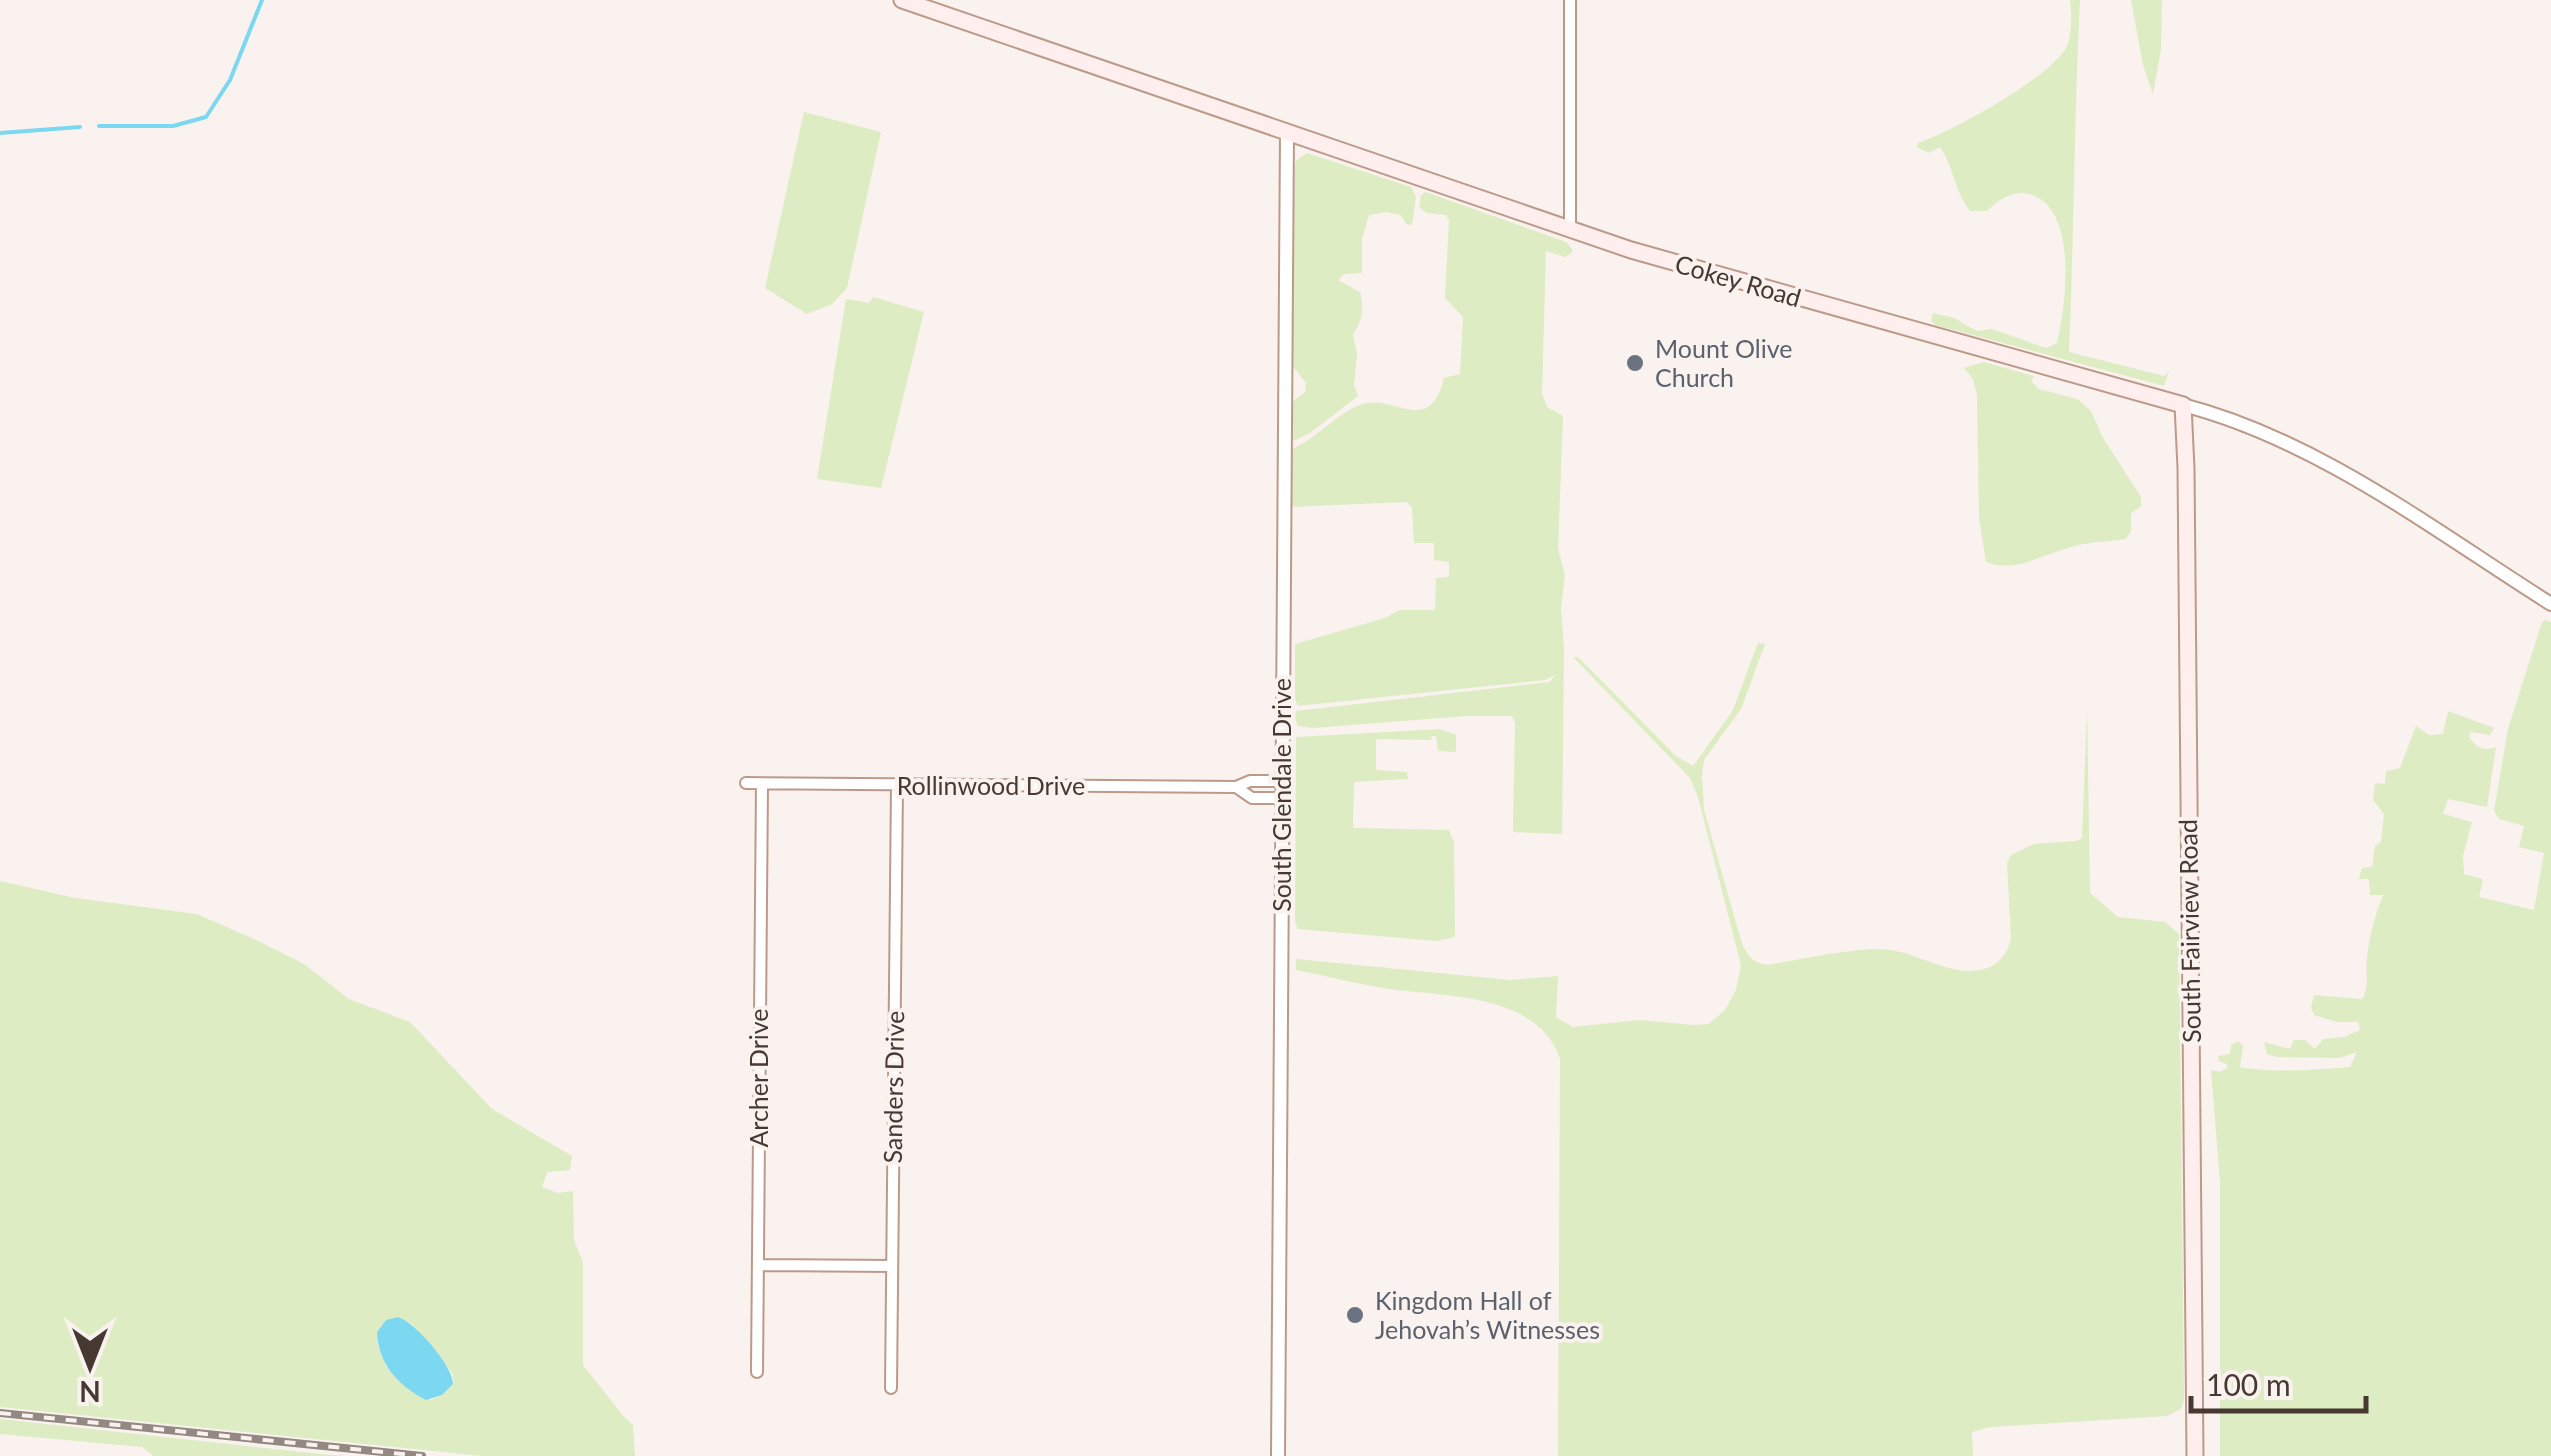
<svg xmlns="http://www.w3.org/2000/svg" width="2551" height="1456" font-family="Lato,sans-serif">
	<style>
		.green { fill: #ddecc2; fill-rule: evenodd }
		.water { fill: #7cd7f0 }
		.lines { fill: none; stroke-linecap: round; stroke-linejoin: round }
		.stream { stroke: #7cd7f0; stroke-width: 4 }
		.minor-casing { stroke: #bc9a8a; stroke-width: 14 }
		.tertiary-casing { stroke: #bc9a8a; stroke-width: 16 }
		.secondary-casing { stroke: #bc9a8a; stroke-width: 19 }
		.minor { stroke: #fff; stroke-width: 10 }
		.tertiary { stroke: #fff; stroke-width: 12 }
		.secondary { stroke: #feeeee; stroke-width: 15 }
		.rail-casing { stroke: #938882; stroke-width: 8 }
		.rail { stroke: #f9f2ee; stroke-width: 4; stroke-dasharray: 11; stroke-linecap: butt }
		.worship-dot { fill: #6b7280; stroke: #f9f2ee; stroke-width: 4 }
		.labels { text-anchor: middle; stroke-width: 8; stroke-linejoin: round; paint-order: stroke }
		.street-label { font-size: 25px; fill: #473932; stroke: #f9f2ee }
		.worship-label { font-size: 25px; fill: #5b616d; stroke: #f9f2ee; text-anchor: start }
	</style>
	<rect width="100%" height="100%" fill="#f9f2ee"/>
	<!-- green -->
	<path class="green" d="M 2070,0 L 2080,0 C 2074,117 2074,235 2069,352 L 2164,376 L 2169,371 L 2164,386 L 1935,325 L 1931,321 L 1933,313 L 1954,318 L 1977,331 L 1992,329 L 2046,348 L 2057,343 C 2066,305 2079,207 2029,194 C 2013,190 1998,200 1987,211 L 1970,211 C 1955,192 1953,165 1940,147 L 1929,153 L 1917,147 L 1918,143 C 1950,133 2053,76 2067,46 C 2072,35 2072,12 2070,0 Z
		M 2131,0 L 2162,0 L 2161,49 L 2153,94 L 2143,65 Z
		M 804,112 L 881,132 L 847,288 L 832,304 L 807,314 L 765,288 Z
		M 1307,153 L 1411,187 L 1416,197 L 1412,225 L 1406,224 L 1401,215 L 1386,212 L 1369,215 L 1362,239 L 1362,273 L 1344,274 L 1338,280 L 1360,292 C 1364,308 1363,321 1353,334 L 1357,354 L 1354,385 L 1358,396 L 1310,433 L 1293,441 L 1291,403 L 1305,392 L 1306,383 L 1291,364 L 1295,167 L 1296,161 Z
		M 1426,192 L 1566,242 L 1572,249 L 1572,253 L 1565,257 L 1546,251 L 1542,393 L 1547,407 L 1563,416 L 1558,549 L 1565,575 L 1561,608 L 1564,649 L 1562,834 L 1513,832 L 1515,722 L 1512,716 L 1467,716 L 1312,728 L 1298,726 L 1295,719 L 1296,711 L 1550,682 L 1555,675 L 1545,680 L 1298,706 L 1295,699 L 1295,644 L 1385,618 L 1400,610 L 1435,610 L 1436,578 L 1449,577 L 1449,562 L 1434,560 L 1434,543 L 1414,543 L 1412,508 L 1407,502 L 1290,507 L 1292,449 C 1316,439 1336,414 1360,405 C 1394,392 1429,439 1444,378 L 1460,374 L 1463,317 L 1445,298 L 1449,220 L 1446,215 L 1427,213 L 1419,207 L 1421,195 Z
		M 873,297 L 924,312 L 881,488 L 817,479 L 846,299 L 869,303 Z
		M 1984,362 L 2034,376 L 2031,381 L 2039,389 L 2077,399 L 2091,411 L 2103,438 L 2141,497 L 2141,507 L 2131,513 L 2131,531 L 2126,539 C 2108,542 2090,541 2071,547 C 2042,555 2015,573 1986,562 L 1979,518 L 1977,395 L 1973,379 L 1964,368 Z
		M 2545,620 L 2551,622 L 2551,1456 L 2220,1456 L 2220,1182 L 2211,1070 L 2220,1072 L 2227,1068 L 2227,1064 L 2219,1061 L 2218,1056 L 2230,1054 L 2231,1045 L 2238,1041 L 2243,1046 L 2240,1067 C 2271,1073 2317,1070 2350,1067 L 2357,1052 L 2340,1058 L 2277,1057 L 2267,1054 L 2264,1042 L 2290,1049 L 2294,1040 L 2305,1040 L 2315,1049 L 2323,1039 L 2344,1037 L 2360,1030 L 2358,1022 L 2337,1022 L 2314,1015 L 2311,1007 L 2314,995 L 2362,999 C 2370,987 2365,973 2367,959 C 2369,937 2375,916 2383,895 L 2370,895 L 2369,879 L 2359,879 L 2362,868 L 2372,867 L 2375,846 L 2381,842 L 2384,814 L 2373,800 L 2375,783 L 2385,784 L 2386,771 L 2400,768 L 2416,726 L 2429,735 L 2443,734 L 2448,711 L 2494,728 L 2490,735 L 2471,732 L 2469,736 C 2475,747 2483,752 2496,747 L 2487,807 L 2448,799 L 2443,814 L 2472,822 L 2463,856 L 2464,874 L 2483,879 L 2479,897 L 2534,910 L 2544,853 L 2519,847 L 2524,826 L 2499,819 L 2494,811 L 2508,729 L 2542,622 Z
		M 1758,643 L 1765,644 L 1741,709 L 1704,760 L 1702,776 L 1704,810 L 1742,944 C 1749,957 1752,962 1767,965 C 1800,960 1858,946 1890,950 C 1920,954 1950,976 1980,970 C 1997,967 2007,955 2011,939 L 2007,863 L 2011,855 L 2034,844 L 2076,841 L 2082,838 L 2087,708 L 2090,893 L 2118,917 L 2165,922 L 2179,934 L 2184,1400 L 2181,1409 L 2167,1416 L 1990,1427 L 1972,1432 L 1973,1456 L 1558,1456 L 1560,1058 C 1536,993 1447,997 1389,989 C 1358,984 1327,976 1296,970 L 1296,959 L 1510,980 L 1558,976 L 1556,1017 L 1573,1027 L 1639,1020 L 1694,1025 L 1709,1024 L 1725,1010 L 1736,990 L 1741,965 L 1698,797 L 1690,778 L 1573,657 L 1578,657 L 1676,756 L 1693,766 L 1732,712 Z
		M 1440,729 L 1456,735 L 1456,752 L 1438,751 L 1436,736 L 1432,736 L 1431,740 L 1376,739 L 1376,770 L 1407,772 L 1408,779 L 1354,782 L 1353,828 L 1449,830 L 1454,843 L 1455,937 L 1436,941 L 1298,929 L 1295,922 L 1296,737 Z
		M 0,881 L 75,898 L 197,914 L 256,940 L 304,964 L 349,999 L 410,1022 L 492,1109 L 572,1156 L 570,1170 L 547,1172 L 542,1187 L 558,1193 L 573,1191 L 574,1240 L 583,1262 L 583,1365 L 624,1417 L 633,1425 L 635,1456 L 482,1456 L 0,1407 ZM 398,1317 L 412,1324 L 452,1373 L 454,1382 L 442,1395 L 431,1400 C 401,1388 377,1367 377,1332 L 386,1320 Z
		M 0,1419 L 320,1454 L 347,1456 L 154,1456 L 142,1447 L 0,1434 Z"/>
	<!-- water -->
	<path class="water" d="M 398,1317 C 415,1322 453,1366 453,1384 L 442,1395 L 426,1400 C 399,1386 378,1365 377,1332 L 386,1320 Z"/>
	<g class="lines">
		<!-- stream -->
		<path class="stream" d="M 99,126 L 173,126 L 206,117 L 230,80 L 262,0
			M 0,133 L 80,127"/>
		<!-- minor casing -->
		<g class="minor-casing">
			<path id="minor" d="M 1570,231 L 1570,0
				M 746,783 L 1236,787 L 1250,781 L 1282,781
				M 1236,787 L 1252,798 L 1282,798
				M 758,1265 L 892,1266
				M 757,1372 L 762,784
				M 891,1388 L 897,786"/>
		</g>
		<!-- tertiary casing -->
		<g class="tertiary-casing">
			<path id="tertiary" d="M 2183,405 C 2318,440 2435,531 2551,604
				M 1278,1456 L 1287,134"/>
		</g>
		<!-- secondary casing -->
		<g class="secondary-casing">
			<path id="secondary" d="M 902,0 L 1631,250 L 2183,405 L 2186,468 L 2195,1456"/>
		</g>
		<!-- minor -->
		<use href="#minor" class="minor"/>
		<!-- tertiary -->
		<use href="#tertiary" class="tertiary"/>
		<!-- secondary -->
		<use href="#secondary" class="secondary"/>
		<!-- rail casing -->
		<g class="rail-casing">
			<path id="rail" d="M 0,1413 L 422,1456"/>
		</g>
		<!-- rail -->
		<use href="#rail" class="rail"/>
	</g>
	<!-- markers -->
	<g class="worship-dot">
		<circle cx="1635" cy="363" r="10"/>
		<circle cx="1355" cy="1315" r="10"/>
	</g>
	<g class="labels">
		<!-- street labels -->
		<g class="street-label">
			<text transform="translate(1738 281) rotate(16)" y="9">Cokey Road</text>
			<text x="991" y="795">Rollinwood Drive</text>
			<text transform="translate(1282 795) rotate(-90)" y="9">South Glendale Drive</text>
			<text transform="translate(2190 931) rotate(-91)" y="9">South Fairview Road</text>
			<text transform="translate(759 1078) rotate(-90)" y="9">Archer Drive</text>
			<text transform="translate(894 1087) rotate(-89)" y="9">Sanders Drive</text>
		</g>
		<!-- worship labels -->
		<g class="worship-label">
			<text x="1655" y="358">Mount Olive<tspan x="1655" dy="29">Church</tspan></text>
			<text x="1375" y="1310">Kingdom Hall of<tspan x="1375" dy="29">Jehovah’s Witnesses</tspan></text>
		</g>
	</g>
	<!-- north arrow -->
	<g transform="translate(90 1366) rotate(180)" stroke="#f9f2ee" stroke-width="8" paint-order="stroke">
	<path d="M0-8L18 38L0 25L-18 38Z" fill="#473932"/>
	<text y="-15" font-size="28" font-weight="bold" text-anchor="middle" fill="#473932">N</text>
	</g>
	<!-- scale -->
	<path d="M2191 1396v15h175v-15" fill="none" stroke="#473932" stroke-width="5"/>
	<text x="2206" y="1396" font-size="30" fill="#473932" stroke="#f9f2ee" stroke-width="8" paint-order="stroke">100 m</text>
</svg>
